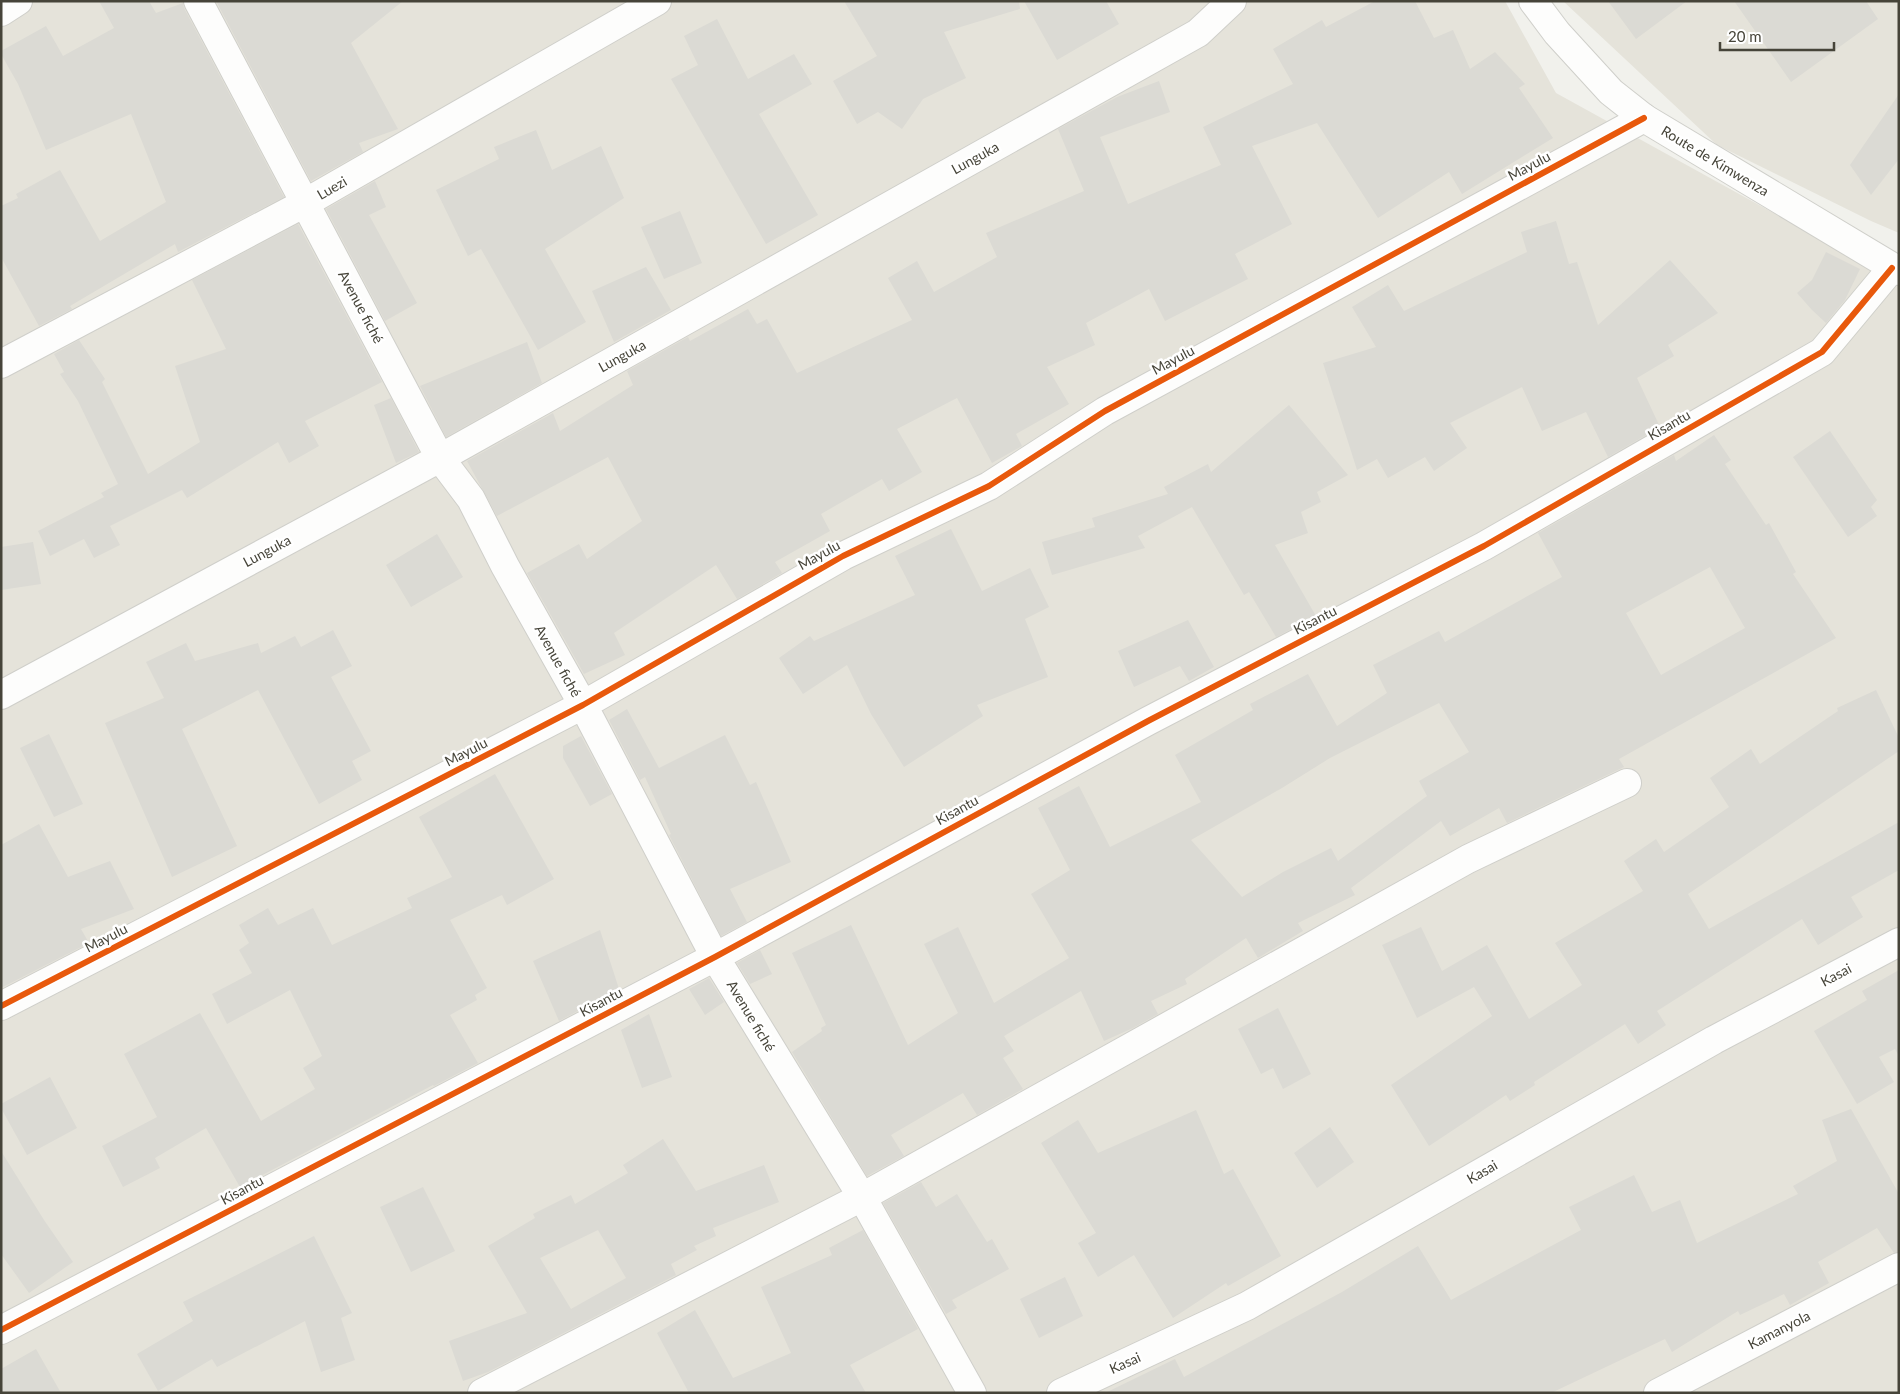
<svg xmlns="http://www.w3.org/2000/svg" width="1900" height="1394" font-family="Lato,sans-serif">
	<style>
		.residential { fill: #e5e3da }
		.building { fill: #dbdad4; fill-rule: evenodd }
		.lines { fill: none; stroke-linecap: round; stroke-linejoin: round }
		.minor-casing { stroke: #cfcfca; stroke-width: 30 }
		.tertiary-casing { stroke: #cfcfca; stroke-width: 30 }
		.minor { stroke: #fdfdfc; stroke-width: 28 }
		.tertiary { stroke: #fdfdfc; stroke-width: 28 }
		.cycleway-casing { stroke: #fff; stroke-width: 9 }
		.cycleway { stroke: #e8590c; stroke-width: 6 }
		.labels { text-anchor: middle; stroke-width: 5; stroke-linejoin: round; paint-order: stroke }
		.street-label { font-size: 14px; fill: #464439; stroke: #fff }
	</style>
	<rect width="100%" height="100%" fill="#f1f1ec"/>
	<!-- residential -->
	<path class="residential" d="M 1,1 L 1505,1 L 1556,93 L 1899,282 L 1899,1393 L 1,1393 Z
		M 1563,1 L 1899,1 L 1899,233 L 1871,221 L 1717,145 Z"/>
	<!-- building -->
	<path class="building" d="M 99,1 L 149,1 L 156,13 L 183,3 L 184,8 L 284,197 L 178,252 L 175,244 L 70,306 L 72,309 L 39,326 L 1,257 L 1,206 L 18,198 L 16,194 L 60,170 L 100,241 L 166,202 L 131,114 L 46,150 L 18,84 L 1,54 L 1,51 L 46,26 L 63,56 L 114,28 Z
		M 216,1 L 403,1 L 351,43 L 398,129 L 359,143 L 363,152 L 311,181 Z
		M 844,1 L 1019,1 L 1020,9 L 944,32 L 966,78 L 923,99 L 902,129 L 878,112 L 857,124 L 833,81 L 877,56 Z
		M 1024,1 L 1106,1 L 1119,24 L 1057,60 Z
		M 1375,1 L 1415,1 L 1434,38 L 1453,30 L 1470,69 L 1495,52 L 1525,84 L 1519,88 L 1553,138 L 1462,194 L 1449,172 L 1378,218 L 1317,123 L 1252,146 L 1292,224 L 1235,254 L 1248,279 L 1165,321 L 1149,289 L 1086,323 L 1095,345 L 1047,367 L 1069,404 L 1016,434 L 1022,446 L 992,463 L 957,398 L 897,429 L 922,472 L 889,491 L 882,479 L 821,514 L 830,531 L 775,562 L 782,573 L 737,599 L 716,565 L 614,633 L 625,655 L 584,674 L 527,573 L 579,544 L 587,559 L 642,521 L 608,457 L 497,516 L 467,461 L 553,413 L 560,431 L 633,385 L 627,371 L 688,337 L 690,341 L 748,309 L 757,324 L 767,319 L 797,373 L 912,320 L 888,278 L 917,261 L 934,292 L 997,257 L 986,233 L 1084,191 L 1058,129 L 1117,97 L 1159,81 L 1170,112 L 1100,137 L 1128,204 L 1221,165 L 1203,127 L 1293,84 L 1273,49 L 1322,20 L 1326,27 Z
		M 1608,1 L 1687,1 L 1636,39 Z
		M 1734,1 L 1866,1 L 1878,19 L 1791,82 Z
		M 717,19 L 748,79 L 794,54 L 812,84 L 759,114 L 818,215 L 766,244 L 671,79 L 698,65 L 684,36 Z
		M 1899,94 L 1899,159 L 1871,195 L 1850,165 Z
		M 536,130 L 552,170 L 601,146 L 624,198 L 545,249 L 586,322 L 538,350 L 481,249 L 468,256 L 436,190 L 499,159 L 494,147 Z
		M 375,181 L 386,207 L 369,215 L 417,303 L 385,321 L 326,209 Z
		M 680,211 L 702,263 L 664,279 L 641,227 Z
		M 1556,221 L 1569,264 L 1577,262 L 1598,325 L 1670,260 L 1718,313 L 1668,345 L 1674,356 L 1637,378 L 1660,427 L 1608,457 L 1586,412 L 1542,431 L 1522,387 L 1450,423 L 1467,448 L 1434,471 L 1425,457 L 1388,478 L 1377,459 L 1357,470 L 1323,363 L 1376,347 L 1352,307 L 1388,285 L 1404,311 L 1527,252 L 1521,232 Z
		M 298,224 L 382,382 L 305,421 L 319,446 L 289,463 L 278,442 L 187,498 L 182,490 L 110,526 L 120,545 L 94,558 L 84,539 L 50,556 L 38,531 L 104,497 L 101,493 L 118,484 L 78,401 L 60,374 L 64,372 L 54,354 L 79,340 L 105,379 L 102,382 L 148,474 L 200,442 L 175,366 L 226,349 L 192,280 Z
		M 1826,252 L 1860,269 L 1845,300 L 1826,323 L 1812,310 L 1797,293 L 1812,280 Z
		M 646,267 L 671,310 L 614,342 L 592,291 Z
		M 527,342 L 542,383 L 446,437 L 420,386 Z
		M 391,398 L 419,452 L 396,463 L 374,405 Z
		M 1289,405 L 1348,475 L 1317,492 L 1321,502 L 1301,512 L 1308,533 L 1275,545 L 1316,616 L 1276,637 L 1249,592 L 1244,595 L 1192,507 L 1138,536 L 1145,548 L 1052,575 L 1042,542 L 1095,527 L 1092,518 L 1168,494 L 1164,487 L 1208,464 L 1211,472 Z
		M 1830,431 L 1877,500 L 1871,507 L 1877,516 L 1848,537 L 1793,457 Z
		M 1714,435 L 1731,460 L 1725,464 L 1766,525 L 1769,523 L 1796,572 L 1793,574 L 1836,638 L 1619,759 L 1624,767 L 1507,823 L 1499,808 L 1450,836 L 1441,821 L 1351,888 L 1355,895 L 1298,923 L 1303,931 L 1258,958 L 1246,938 L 1185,979 L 1187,984 L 1151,1001 L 1158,1014 L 1133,1028 L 1104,1041 L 1081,991 L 1004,1036 L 1014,1051 L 1003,1058 L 1023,1089 L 977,1115 L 963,1093 L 891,1135 L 904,1156 L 867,1176 L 792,1052 L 822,1031 L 821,1028 L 826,1025 L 792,953 L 851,925 L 908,1045 L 958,1013 L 924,944 L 958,927 L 994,1003 L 1069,958 L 1031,894 L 1070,870 L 1038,808 L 1079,786 L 1110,847 L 1201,802 L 1175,755 L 1253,710 L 1250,704 L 1308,674 L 1337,726 L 1387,693 L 1373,665 L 1439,631 L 1445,642 L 1562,577 L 1538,533 L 1674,455 L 1676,461 ZM 1710,567 L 1745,628 L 1661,675 L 1626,613 ZM 1439,703 L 1469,752 L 1419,781 L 1427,796 L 1338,861 L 1331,848 L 1283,872 L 1242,897 L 1191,840 L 1282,788 L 1330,758 Z
		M 951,529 L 982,591 L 1030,568 L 1049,607 L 1025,619 L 1048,677 L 977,705 L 983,716 L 904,767 L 871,714 L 847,665 L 803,694 L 779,658 L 810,636 L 814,641 L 915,595 L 895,556 Z
		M 437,534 L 463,577 L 411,607 L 386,565 Z
		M 33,542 L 41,584 L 1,590 L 1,547 Z
		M 1188,620 L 1214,667 L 1189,681 L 1180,666 L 1134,687 L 1118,651 Z
		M 333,630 L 352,666 L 331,677 L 371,751 L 352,761 L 362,780 L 319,804 L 258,690 L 182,729 L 237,846 L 172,877 L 105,723 L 164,698 L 146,662 L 186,643 L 195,661 L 258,643 L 261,653 L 295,636 L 301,647 Z
		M 1876,690 L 1899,738 L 1899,751 L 1688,894 L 1709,929 L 1899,822 L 1899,870 L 1851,897 L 1863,917 L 1818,945 L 1802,919 L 1657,1011 L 1666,1025 L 1638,1044 L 1625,1024 L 1534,1082 L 1535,1085 L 1510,1101 L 1506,1095 L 1429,1146 L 1391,1085 L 1492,1016 L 1474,987 L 1417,1018 L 1382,945 L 1421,927 L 1442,971 L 1487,945 L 1529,1019 L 1582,985 L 1555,943 L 1643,891 L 1624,861 L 1656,839 L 1664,852 L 1729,807 L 1710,778 L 1751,749 L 1760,764 L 1838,711 L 1837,708 Z
		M 627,709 L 659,768 L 725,735 L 750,785 L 756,782 L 791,862 L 730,889 L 747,922 L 721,936 L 669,835 L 671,834 L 645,777 L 640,780 L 609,720 Z
		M 49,734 L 83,804 L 54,817 L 20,748 Z
		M 581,736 L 612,794 L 590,806 L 563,758 L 563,746 Z
		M 495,774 L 554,879 L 507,905 L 502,895 L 450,920 L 487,988 L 475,995 L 477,1000 L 450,1015 L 478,1063 L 434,1086 L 433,1085 L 240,1187 L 206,1128 L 155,1158 L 160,1168 L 123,1187 L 102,1146 L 157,1117 L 124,1054 L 200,1013 L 261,1121 L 315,1089 L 303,1068 L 322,1056 L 290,990 L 227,1024 L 212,994 L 252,973 L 239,950 L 249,943 L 239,925 L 268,908 L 278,925 L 313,908 L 332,945 L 412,908 L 407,898 L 452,877 L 419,817 Z
		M 39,824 L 68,877 L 110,861 L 134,909 L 81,929 L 89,943 L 1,988 L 1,845 Z
		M 600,930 L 619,989 L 559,1021 L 533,961 Z
		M 760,950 L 772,974 L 750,984 L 737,963 Z
		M 1899,970 L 1899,1056 L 1895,1049 L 1879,1057 L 1894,1082 L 1857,1104 L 1814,1031 L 1867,1000 L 1862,991 Z
		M 709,978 L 724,1002 L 705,1015 L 689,989 Z
		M 1278,1008 L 1311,1074 L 1283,1089 L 1273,1068 L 1261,1074 L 1238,1029 Z
		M 649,1014 L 672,1077 L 642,1088 L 621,1030 Z
		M 50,1077 L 77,1128 L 27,1155 L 1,1108 L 1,1104 Z
		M 1851,1109 L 1899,1194 L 1899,1252 L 1894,1253 L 1877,1228 L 1818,1262 L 1829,1283 L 1790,1305 L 1784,1294 L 1740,1315 L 1738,1311 L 1672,1352 L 1665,1339 L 1551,1393 L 1105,1393 L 1175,1359 L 1184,1377 L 1342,1292 L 1418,1246 L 1451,1300 L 1581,1230 L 1569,1207 L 1634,1175 L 1652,1212 L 1680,1200 L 1697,1243 L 1798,1194 L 1793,1186 L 1837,1161 L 1822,1120 Z
		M 1196,1110 L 1224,1174 L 1233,1169 L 1281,1256 L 1228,1286 L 1226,1283 L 1173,1318 L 1134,1255 L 1098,1277 L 1078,1243 L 1096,1233 L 1041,1143 L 1078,1120 L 1098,1153 Z
		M 1330,1127 L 1354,1162 L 1317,1188 L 1294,1153 Z
		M 663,1139 L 696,1191 L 764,1165 L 779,1202 L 713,1228 L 716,1236 L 694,1246 L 697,1250 L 671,1264 L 676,1275 L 488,1372 L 463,1381 L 449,1341 L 527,1313 L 488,1246 L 535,1218 L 533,1214 L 571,1195 L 575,1204 L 628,1173 L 623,1165 ZM 598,1230 L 626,1278 L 571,1309 L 540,1258 Z
		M 1,1151 L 44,1220 L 73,1262 L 29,1293 L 1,1254 Z
		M 921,1182 L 936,1207 L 957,1194 L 987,1242 L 992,1239 L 1009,1269 L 952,1300 L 957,1308 L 946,1314 L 883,1203 Z
		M 423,1187 L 455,1251 L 411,1272 L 380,1207 Z
		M 863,1230 L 918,1329 L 850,1365 L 866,1393 L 689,1393 L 657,1333 L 695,1310 L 733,1378 L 791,1353 L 761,1287 L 832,1255 L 829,1248 Z
		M 314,1236 L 352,1313 L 341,1318 L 355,1360 L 321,1372 L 305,1321 L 217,1367 L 212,1359 L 158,1391 L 137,1354 L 193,1321 L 183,1302 Z
		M 1065,1277 L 1083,1316 L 1039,1338 L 1020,1299 Z
		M 36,1349 L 61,1393 L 1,1393 L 1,1369 Z"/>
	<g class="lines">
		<!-- minor casing -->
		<g class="minor-casing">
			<path id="minor" d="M 198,1 L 440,458 L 471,499 L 505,566 L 583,705 L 715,957 L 862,1197 L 972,1393
				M 1,12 L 18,1
				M 1,364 L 305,203 L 657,1
				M 1,695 L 440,458 L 1198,33 L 1232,1
				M 1,1006 L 583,705 L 843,556 L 989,486 L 1105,411 L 1644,118
				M 1,1330 L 715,957 L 1148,721 L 1484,546 L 1822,352 L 1892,268
				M 482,1393 L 862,1197 L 1468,859 L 1627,783
				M 1061,1393 L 1247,1306 L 1714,1040 L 1899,942
				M 1658,1393 L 1899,1267"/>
		</g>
		<!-- tertiary casing -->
		<g class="tertiary-casing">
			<path id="tertiary" d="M 1533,1 L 1557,33 L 1611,92 L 1644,118 L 1899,271"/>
		</g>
		<!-- minor -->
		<use href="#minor" class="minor"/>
		<!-- tertiary -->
		<use href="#tertiary" class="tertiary"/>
		<!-- cycleway casing -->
		<g class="cycleway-casing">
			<path id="cycleway" d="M 1,1006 L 583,705 L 843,556 L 989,486 L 1105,411 L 1644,118
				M 1,1330 L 715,957 L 1148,721 L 1484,546 L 1822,352 L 1892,268"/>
		</g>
		<!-- cycleway -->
		<use href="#cycleway" class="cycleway"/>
	</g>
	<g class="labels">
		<!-- street labels -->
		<g class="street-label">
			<text transform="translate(975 158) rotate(-29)" y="5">Lunguka</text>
			<text transform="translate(1715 161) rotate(31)" y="5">Route de Kimwenza</text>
			<text transform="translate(1529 166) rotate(-28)" y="5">Mayulu</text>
			<text transform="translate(332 188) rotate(-30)" y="5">Luezi</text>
			<text transform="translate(361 307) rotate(62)" y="5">Avenue fiché</text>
			<text transform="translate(622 356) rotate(-29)" y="5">Lunguka</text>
			<text transform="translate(1173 360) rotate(-28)" y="5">Mayulu</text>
			<text transform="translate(1669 425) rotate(-30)" y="5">Kisantu</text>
			<text transform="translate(267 551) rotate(-28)" y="5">Lunguka</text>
			<text transform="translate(819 555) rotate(-29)" y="5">Mayulu</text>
			<text transform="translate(1315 620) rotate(-27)" y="5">Kisantu</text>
			<text transform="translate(558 661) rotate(61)" y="5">Avenue fiché</text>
			<text transform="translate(466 752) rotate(-27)" y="5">Mayulu</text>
			<text transform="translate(957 810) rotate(-29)" y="5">Kisantu</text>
			<text transform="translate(106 938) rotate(-27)" y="5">Mayulu</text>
			<text transform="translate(1836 975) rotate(-28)" y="5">Kasai</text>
			<text transform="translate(601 1002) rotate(-28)" y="5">Kisantu</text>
			<text transform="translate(751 1016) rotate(59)" y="5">Avenue fiché</text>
			<text transform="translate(1482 1172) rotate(-30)" y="5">Kasai</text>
			<text transform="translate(242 1190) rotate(-28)" y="5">Kisantu</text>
			<text transform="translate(1779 1330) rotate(-27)" y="5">Kamanyola</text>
			<text transform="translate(1125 1363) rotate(-24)" y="5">Kasai</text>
		</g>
	</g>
	<!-- border -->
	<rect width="1900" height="1394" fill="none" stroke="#464439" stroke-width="5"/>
	<!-- scale -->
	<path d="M1720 42v8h114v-8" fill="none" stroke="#464439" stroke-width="2.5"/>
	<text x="1728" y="42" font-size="15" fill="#464439" stroke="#ffffff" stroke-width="4" paint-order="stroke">20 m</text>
</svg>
